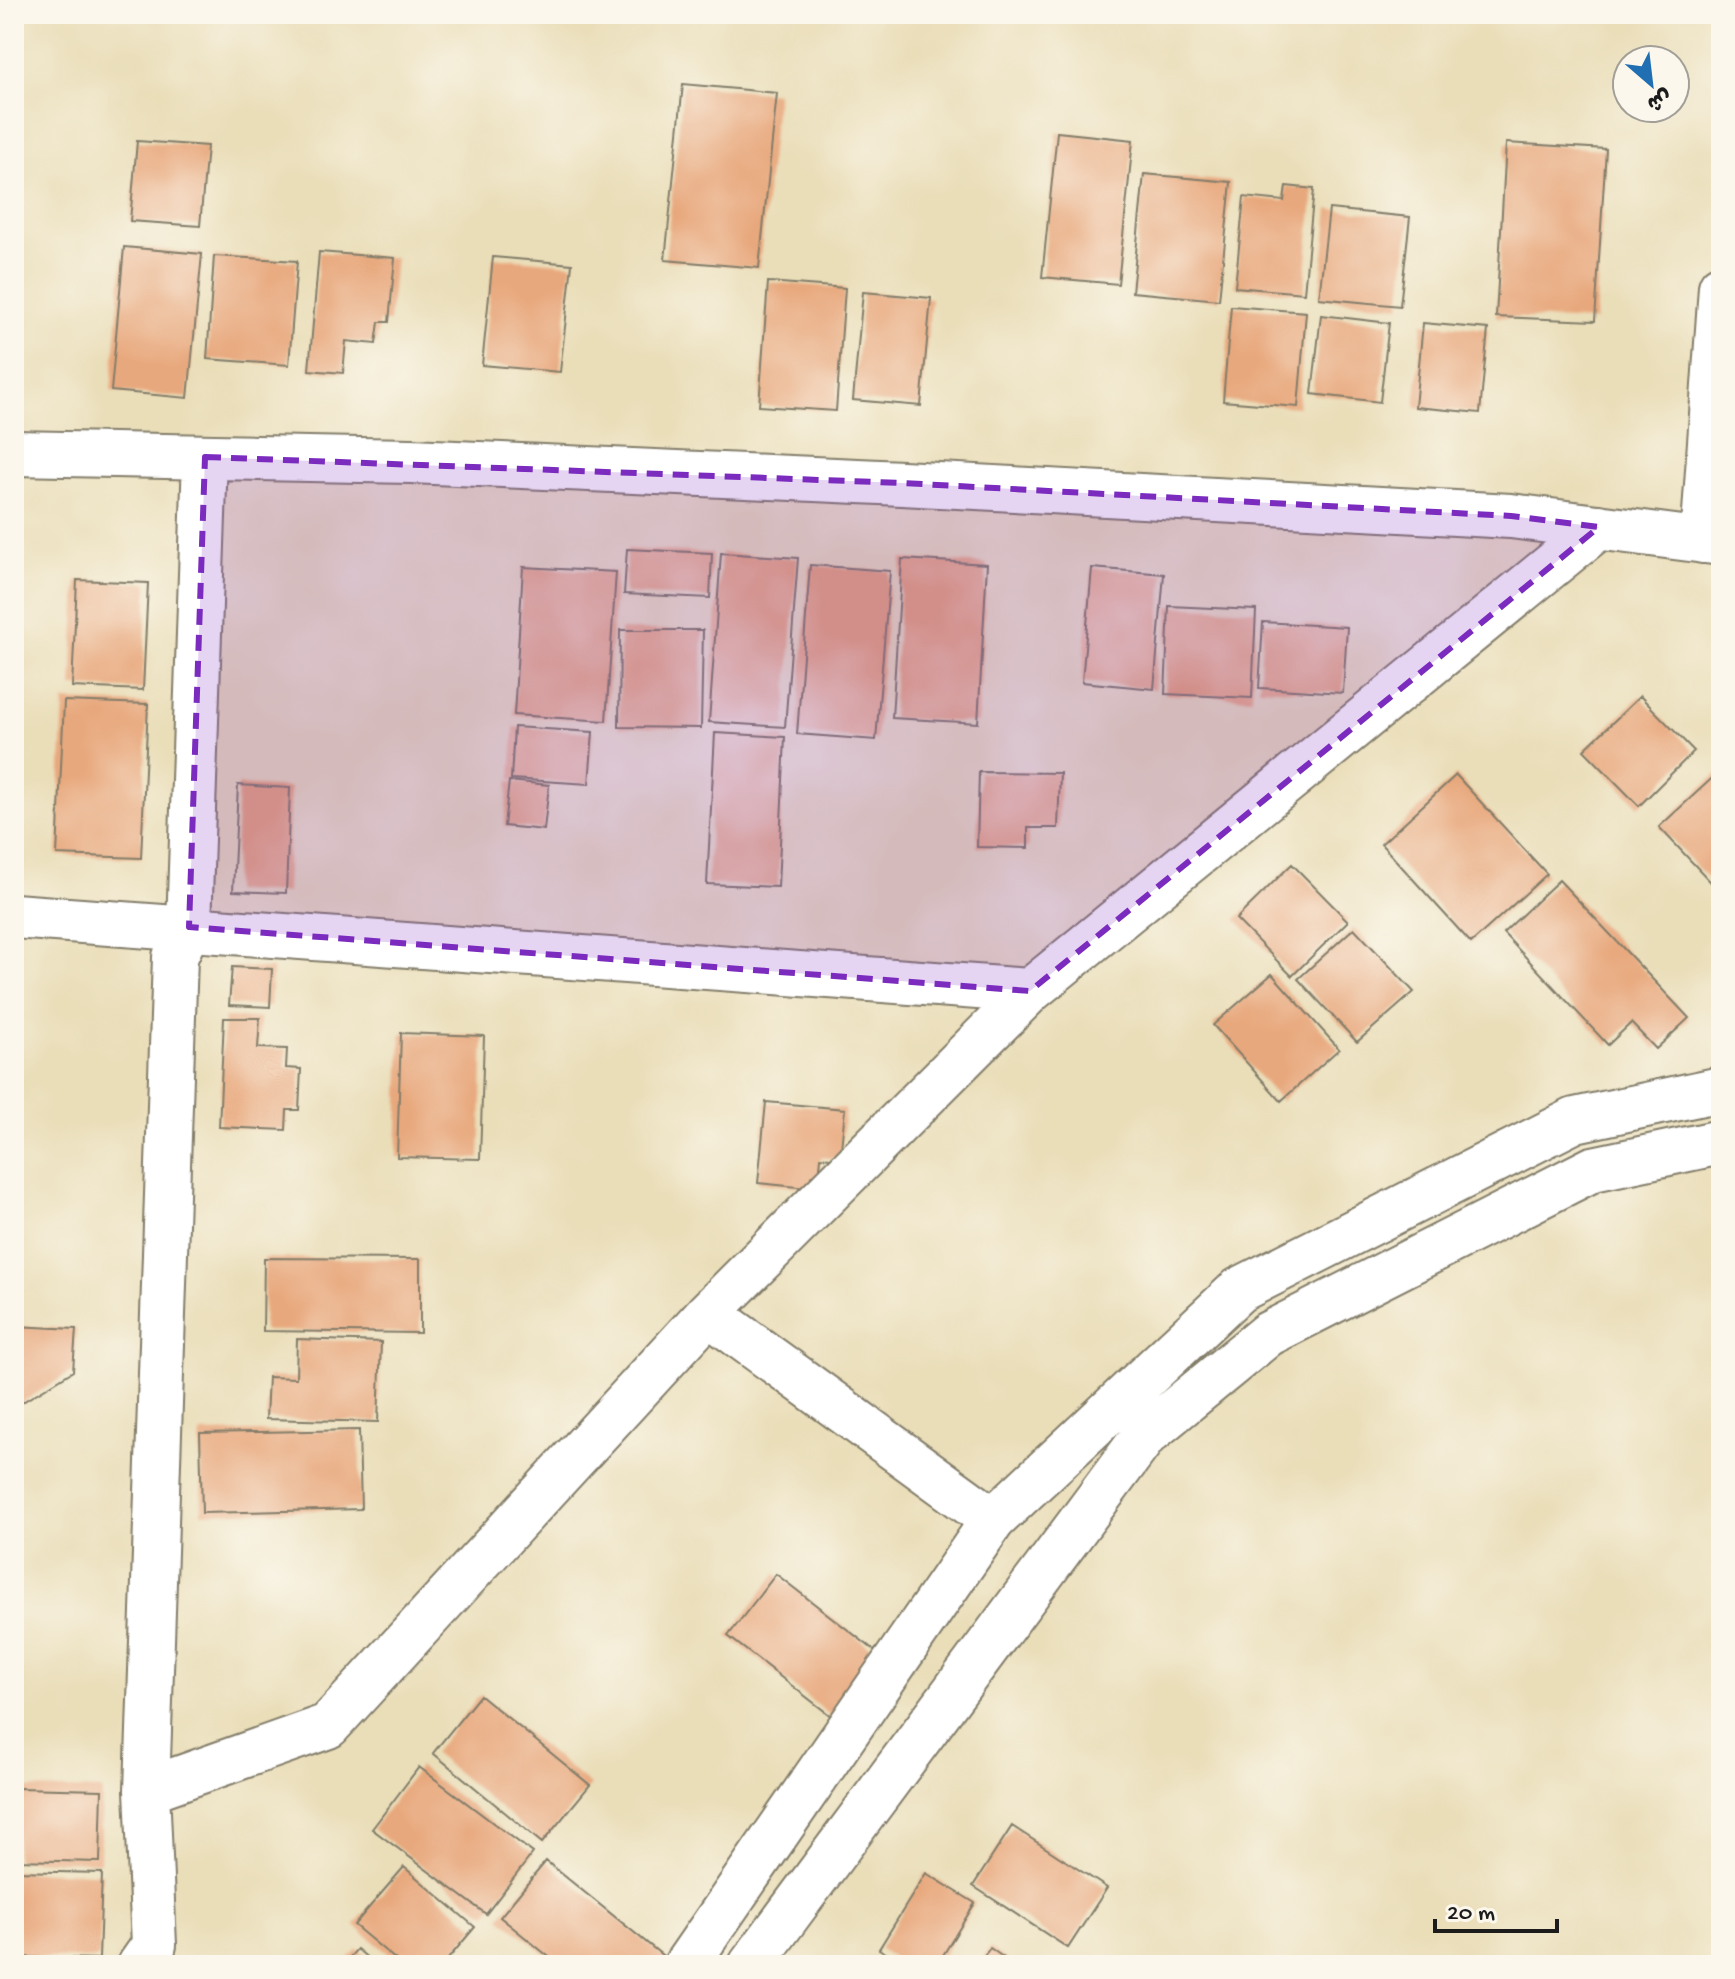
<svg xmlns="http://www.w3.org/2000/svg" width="1735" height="1979" font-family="'Gochi Hand','Playpen Sans Arabic',sans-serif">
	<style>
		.building { fill: #e8a87d }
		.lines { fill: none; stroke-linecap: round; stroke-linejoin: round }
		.street-casing { stroke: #837d6a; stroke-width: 48 }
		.secondary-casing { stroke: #837d6a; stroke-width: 48 }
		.street { stroke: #fff; stroke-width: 44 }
		.secondary { stroke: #fff; stroke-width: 44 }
		.marked { fill: #7b2cbf; fill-opacity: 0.2; stroke: #7b2cbf; stroke-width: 6; stroke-dasharray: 16 10; stroke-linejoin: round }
	</style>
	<rect width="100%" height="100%" fill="#fbf7ec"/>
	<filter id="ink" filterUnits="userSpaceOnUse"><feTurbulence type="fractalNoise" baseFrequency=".0125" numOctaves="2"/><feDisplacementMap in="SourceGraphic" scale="16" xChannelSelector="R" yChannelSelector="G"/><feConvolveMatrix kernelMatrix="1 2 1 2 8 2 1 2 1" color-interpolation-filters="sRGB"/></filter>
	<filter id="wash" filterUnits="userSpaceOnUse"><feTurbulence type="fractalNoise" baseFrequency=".006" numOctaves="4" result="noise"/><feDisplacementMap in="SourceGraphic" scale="32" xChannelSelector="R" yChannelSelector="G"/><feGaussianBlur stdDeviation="1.8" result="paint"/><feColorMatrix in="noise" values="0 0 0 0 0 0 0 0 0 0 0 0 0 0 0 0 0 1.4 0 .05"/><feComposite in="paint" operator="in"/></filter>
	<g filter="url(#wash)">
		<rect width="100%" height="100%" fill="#eadeb9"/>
		<g id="blocks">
			<!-- building -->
			<path class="building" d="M 1467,14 L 1520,14 L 1520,18 L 1467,17 Z
				M 683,84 L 777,93 L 759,268 L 665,260 Z
				M 1057,132 L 1133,140 L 1118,284 L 1042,277 Z
				M 137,141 L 207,146 L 200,226 L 130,221 Z
				M 1506,143 L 1606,149 L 1595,321 L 1496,317 Z
				M 1144,174 L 1231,182 L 1219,300 L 1132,292 Z
				M 1286,186 L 1314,189 L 1304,293 L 1235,287 L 1244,197 L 1284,201 Z
				M 1329,209 L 1410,217 L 1400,306 L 1319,298 Z
				M 124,247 L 202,254 L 188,398 L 111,391 Z
				M 319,252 L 395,258 L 389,322 L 379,322 L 376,344 L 346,341 L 343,373 L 309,370 Z
				M 214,256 L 297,261 L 289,365 L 207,359 Z
				M 493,257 L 572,264 L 560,372 L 482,365 Z
				M 768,282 L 845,288 L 836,411 L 759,406 Z
				M 863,292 L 931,298 L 921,406 L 853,400 Z
				M 1231,306 L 1306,312 L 1298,407 L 1223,401 Z
				M 1321,315 L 1389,323 L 1380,402 L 1312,394 Z
				M 1423,323 L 1488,329 L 1480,413 L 1415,407 Z
				M 627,549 L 712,553 L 710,598 L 624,594 Z
				M 721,553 L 798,558 L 785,727 L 709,722 Z
				M 902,559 L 987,564 L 978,723 L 892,718 Z
				M 810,565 L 890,571 L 876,740 L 797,734 Z
				M 523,567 L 616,572 L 606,721 L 514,715 Z
				M 1092,568 L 1164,574 L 1154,689 L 1082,682 Z
				M 77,580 L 148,583 L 143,690 L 72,687 Z
				M 1169,606 L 1256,610 L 1252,698 L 1165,694 Z
				M 1263,622 L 1347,627 L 1343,693 L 1259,688 Z
				M 620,630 L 703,630 L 701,728 L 619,727 Z
				M 1640,696 L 1694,751 L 1639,806 L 1584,750 Z
				M 64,701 L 148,704 L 141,858 L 57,855 Z
				M 514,727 L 593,732 L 589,784 L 511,779 Z
				M 715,733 L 785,737 L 778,887 L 707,884 Z
				M 1721,770 L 1721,893 L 1659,827 Z
				M 979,772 L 1060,773 L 1058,828 L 1028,828 L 1028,848 L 977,847 Z
				M 1456,775 L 1547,874 L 1471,943 L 1381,844 Z
				M 509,781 L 549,785 L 544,830 L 504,826 Z
				M 238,785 L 290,788 L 286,893 L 233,891 Z
				M 1292,864 L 1348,921 L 1292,976 L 1236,919 Z
				M 1559,880 L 1689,1018 L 1656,1049 L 1631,1023 L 1608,1045 L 1503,933 Z
				M 1354,928 L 1414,992 L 1357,1042 L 1298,979 Z
				M 232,967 L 272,969 L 270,1007 L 229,1005 Z
				M 1272,974 L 1339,1049 L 1281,1101 L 1213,1025 Z
				M 224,1018 L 260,1018 L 258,1048 L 287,1049 L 286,1068 L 301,1069 L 299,1110 L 287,1110 L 286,1130 L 219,1127 Z
				M 401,1033 L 484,1036 L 480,1159 L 397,1157 Z
				M 766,1102 L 845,1109 L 840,1159 L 821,1157 L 818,1189 L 758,1183 Z
				M 264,1258 L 420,1259 L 420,1333 L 263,1331 Z
				M 14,1326 L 76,1329 L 73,1371 L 21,1403 L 14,1403 Z
				M 297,1339 L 381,1342 L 378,1422 L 266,1419 L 268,1377 L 296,1378 Z
				M 359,1430 L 361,1509 L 202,1513 L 200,1433 Z
				M 776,1574 L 888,1661 L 840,1723 L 728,1636 Z
				M 480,1695 L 590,1785 L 542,1843 L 433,1753 Z
				M 419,1767 L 533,1853 L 486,1914 L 372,1829 Z
				M 18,1788 L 102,1790 L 100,1862 L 16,1860 Z
				M 1012,1826 L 1107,1888 L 1068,1948 L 973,1886 Z
				M 546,1861 L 668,1960 L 664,1965 L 559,1965 L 500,1917 Z
				M 404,1867 L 475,1927 L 443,1965 L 402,1965 L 354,1925 Z
				M 14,1871 L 102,1873 L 99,1959 L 14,1957 Z
				M 926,1873 L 975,1903 L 937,1965 L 906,1965 L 879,1949 Z
				M 990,1948 L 1014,1965 L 977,1965 Z
				M 357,1949 L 376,1965 L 343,1965 Z"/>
		</g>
	</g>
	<g filter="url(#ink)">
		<use href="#blocks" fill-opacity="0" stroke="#837d6a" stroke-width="2"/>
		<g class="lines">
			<!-- street casing -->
			<g class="street-casing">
				<path id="street" d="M 14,453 L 411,461 L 902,483 L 1511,516 L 1721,543
					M 1703,541 L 1721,287
					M 14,916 L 1030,991
					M 708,1313 L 993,1520
					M 147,1790 L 328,1726 L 708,1313 L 1030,991 L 1599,527
					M 140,1965 L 154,1945 L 147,1790 L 175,957 L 189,927 L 205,457"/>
			</g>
			<!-- secondary casing -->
			<g class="secondary-casing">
				<path id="secondary" d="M 686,1965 L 993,1520 L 1239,1290 L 1575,1120 L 1721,1089
					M 751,1965 L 1145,1435 L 1268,1334 L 1593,1169 L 1721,1142"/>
			</g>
			<!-- street -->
			<use href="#street" class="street"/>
			<!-- secondary -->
			<use href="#secondary" class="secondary"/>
		</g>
	</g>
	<!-- marked area -->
	<path class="marked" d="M 205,457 L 902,483 L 1511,516 L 1599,527 L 1030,991 L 189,927 Z"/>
	<!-- margin -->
	<rect width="1735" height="1979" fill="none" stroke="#fbf7ec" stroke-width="48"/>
	<!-- north arrow -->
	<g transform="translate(1651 84) rotate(152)"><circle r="38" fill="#fbf7ec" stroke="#a29f99" stroke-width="2"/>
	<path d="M0-6L14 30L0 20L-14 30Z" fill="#1f6fb2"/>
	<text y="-12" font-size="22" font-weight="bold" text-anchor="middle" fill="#1c1c1c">ش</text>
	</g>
	<!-- scale -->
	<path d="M1435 1919v12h122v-12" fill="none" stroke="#1c1c1c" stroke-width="4"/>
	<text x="1447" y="1919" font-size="24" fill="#1c1c1c" stroke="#fbf7ec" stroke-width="6" paint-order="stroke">20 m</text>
</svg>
